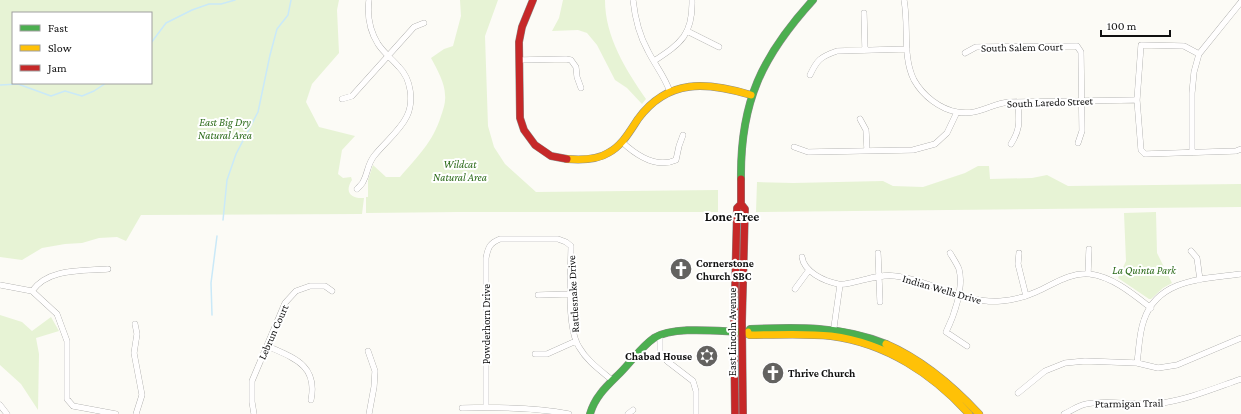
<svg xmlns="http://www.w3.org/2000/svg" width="1241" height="414" font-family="'Crimson Pro',serif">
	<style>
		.green { fill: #e7f3d5; fill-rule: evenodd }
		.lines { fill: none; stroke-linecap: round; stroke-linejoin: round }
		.stream { stroke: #cae9f8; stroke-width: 1.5 }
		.street-casing { stroke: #969694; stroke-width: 6 }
		.fast-casing { stroke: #8d8c8a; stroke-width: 8 }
		.slow-casing { stroke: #8d8c8a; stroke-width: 8 }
		.jam-casing { stroke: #8d8c8a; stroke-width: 8 }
		.street { stroke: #fffefe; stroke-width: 5.5 }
		.fast { stroke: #4caf50; stroke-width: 7 }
		.slow { stroke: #ffc107; stroke-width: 7 }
		.jam { stroke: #c62828; stroke-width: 7 }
		.labels { text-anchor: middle; stroke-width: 4; stroke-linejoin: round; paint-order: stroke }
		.street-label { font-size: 11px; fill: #101010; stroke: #fff }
		.park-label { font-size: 11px; font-style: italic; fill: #2e6c1c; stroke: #fff }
		.poi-label { font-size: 11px; font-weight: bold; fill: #101010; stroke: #fff; text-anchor: start }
		.quarter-label { font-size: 13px; font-weight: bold; fill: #101010; stroke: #fff }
	</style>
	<rect width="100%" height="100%" fill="#fcfbf6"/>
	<!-- green -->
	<path class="green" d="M 0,0 L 339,0 L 337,10 L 339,53 L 312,84 L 306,102 L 319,127 L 355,136 L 342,150 L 338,174 L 343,178 L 351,177 L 352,180 C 344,192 351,199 364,198 L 362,214 L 141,215 L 126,241 L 117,237 L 99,238 L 82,243 L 65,244 L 42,248 L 22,260 L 0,257 ZM 13,13 L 151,13 L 151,83 L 13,83 Z
		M 460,0 L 498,0 L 485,36 L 488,126 L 494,147 L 505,164 L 536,192 L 718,190 L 718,212 L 459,212 L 366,213 L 366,197 L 368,197 L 368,180 L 373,165 L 386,177 L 400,177 C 417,157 433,142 441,116 C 443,110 446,102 445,95 C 445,83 437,69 431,58 L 444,49 L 453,46 L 461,16 Z
		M 563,0 L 605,0 C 605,37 626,70 646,99 L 642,104 L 627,88 L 615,80 L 597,45 L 587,33 L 578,30 L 552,31 L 559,18 Z
		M 978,166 L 989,166 L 990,179 L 1032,178 L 1047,175 L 1068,186 L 1241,184 L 1241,207 L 756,212 L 757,182 L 793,183 L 883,181 L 893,186 L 923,187 L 965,173 Z
		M 1156,212 L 1157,253 L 1172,283 L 1163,288 L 1151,299 L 1149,299 L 1118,278 L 1126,261 L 1124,213 Z
		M 0,315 L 22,322 L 32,331 L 51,317 L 59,331 L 36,338 L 39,354 L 38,410 L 21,384 L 0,365 Z"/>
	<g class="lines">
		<!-- stream -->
		<path class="stream" d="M 151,43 L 166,23 L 192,10 L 209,4 L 221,4 L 235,0
			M 0,85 L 18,84 L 51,96 L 65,91 L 82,96 L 94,91 L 106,83
			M 223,220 L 227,180 L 236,154 L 258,112 L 270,55 L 277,29 L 288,15 L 291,0
			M 212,315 L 211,283 L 217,236"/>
		<!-- street casing -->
		<g class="street-casing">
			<path id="street" d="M 633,0 C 635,18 639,35 648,51 C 655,65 665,77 670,92
				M 904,0 C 909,26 902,56 914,80 C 923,96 940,109 957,112 C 980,116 991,103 1010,102 C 1053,101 1095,101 1137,100
				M 864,13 L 865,50
				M 687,31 L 719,47
				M 965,53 L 976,47 L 1077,46 L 1081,52 L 1082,131 L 1078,143
				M 1199,54 L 1184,46 L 1141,45 L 1137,100 L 1141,150 L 1145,154 L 1236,151 L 1241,149
				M 519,60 L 566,59 L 571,60 L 576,67 L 577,77 L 581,88
				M 654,61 C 681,43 693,35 692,0
				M 810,75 C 817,60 820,57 837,51 L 907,49
				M 342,99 L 352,96 L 414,27 L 424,23
				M 860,119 L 866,130 L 867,150
				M 622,142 C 636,155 656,169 676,160 L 679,146 L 683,135
				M 1011,144 C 1021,128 1019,121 1018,103
				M 794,147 L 808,152 L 913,150 L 935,144 L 947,133 L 957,112
				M 1192,153 L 1192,93 L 1194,72 L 1199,54 L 1241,2
				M 357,189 C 359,187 362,184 363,182 C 368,173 367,165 374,156 C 384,143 400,131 407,116 C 414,101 411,79 399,67 C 392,59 384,53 378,44 C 370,31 367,15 369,0
				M 1191,251 L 1197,258 L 1200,280
				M 878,253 L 880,302
				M 950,253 C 953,258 957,264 959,269 C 964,288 954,316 946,332 L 967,346
				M 1019,253 L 1018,264 L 1026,296
				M 802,257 C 804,272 824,281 838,284 C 842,285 846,284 850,283 C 865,280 880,274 895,276 C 931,280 963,304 1001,301 C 1013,300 1025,297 1036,292 C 1054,284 1070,272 1090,274 C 1113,277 1133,294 1151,308
				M 1088,274 L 1089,249
				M 0,285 L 32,291 L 57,314 L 67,341 L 67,399 L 73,406 L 116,414
				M 795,289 L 809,270
				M 32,291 C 48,268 82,271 108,269
				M 538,295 L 570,294
				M 135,324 L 137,334 L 134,353 L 142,395 L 136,414
				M 833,334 L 840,285
				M 660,335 L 660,351 L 667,361 L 693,381 L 696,391 L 696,414
				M 267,346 C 294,358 318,365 311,400
				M 368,351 L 375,371 L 374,387 L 369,414
				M 535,354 L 547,354 L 576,341
				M 1137,363 C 1139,349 1139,333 1144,320 C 1158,278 1205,279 1241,274
				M 1018,393 L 1045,371 L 1065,363 L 1085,361 L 1137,363 L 1158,368 L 1177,365 L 1241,338
				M 0,405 L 7,414
				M 486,407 L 486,258 C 488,247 490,243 500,239 L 558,239 L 566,242 L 571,246 C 571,272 566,326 579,347 C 587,361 600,370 612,380
				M 462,408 C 497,407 534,407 569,414
				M 254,414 L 252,402 L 252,381 L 285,303 L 296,291 L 310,286 L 325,286 L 332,291
				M 628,414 L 633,410
				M 1064,414 C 1071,411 1079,405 1086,404 C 1111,399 1137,407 1162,403 C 1189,399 1215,388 1241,379"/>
		</g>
		<!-- fast casing -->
		<g class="fast-casing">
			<path id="fast" d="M 741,179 C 740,102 762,56 813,0
				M 590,414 C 595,396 608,385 620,373 C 632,361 641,347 654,338 C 675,325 723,332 748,332 L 750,329 C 797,327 842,326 886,344"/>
		</g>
		<!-- slow casing -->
		<g class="slow-casing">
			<path id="slow" d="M 567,159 C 580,160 597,160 608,153 C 622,146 630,131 638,119 C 668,78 707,82 751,95
				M 748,332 L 749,335 C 776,335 804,333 831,336 C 886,343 933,374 969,414
				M 886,344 C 923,360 952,385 979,414"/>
		</g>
		<!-- jam casing -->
		<g class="jam-casing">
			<path id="jam" d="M 533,0 L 522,27 L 519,42 L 520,118 L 524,130 L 535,145 L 551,156 L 567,159
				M 741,204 L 745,209 L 742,322 L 743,414
				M 735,414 L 734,332 L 737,208 L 741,204 L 741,179"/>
		</g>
		<!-- street -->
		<use href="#street" class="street"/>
		<!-- fast -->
		<use href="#fast" class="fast"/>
		<!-- slow -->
		<use href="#slow" class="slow"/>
		<!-- jam -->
		<use href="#jam" class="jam"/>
	</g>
	<!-- icons -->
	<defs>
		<g id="church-disc" transform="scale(1.15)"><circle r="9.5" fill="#636260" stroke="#fff"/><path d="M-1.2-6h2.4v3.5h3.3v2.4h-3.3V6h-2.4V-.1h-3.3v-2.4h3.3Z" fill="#fff"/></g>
		<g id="synagogue-disc" transform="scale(1.15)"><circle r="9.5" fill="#636260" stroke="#fff"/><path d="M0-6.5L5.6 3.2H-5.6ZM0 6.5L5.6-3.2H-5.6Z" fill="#fff"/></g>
	</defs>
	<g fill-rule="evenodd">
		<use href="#church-disc" x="681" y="269"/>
		<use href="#synagogue-disc" x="707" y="356"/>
		<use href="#church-disc" x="773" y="373"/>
	</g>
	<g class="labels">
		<!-- street labels -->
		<g class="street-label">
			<text transform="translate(1022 47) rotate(-1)" y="4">South Salem Court</text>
			<text transform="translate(1050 102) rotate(-2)" y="4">South Laredo Street</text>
			<text transform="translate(942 289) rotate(16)" y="4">Indian Wells Drive</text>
			<text transform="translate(573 294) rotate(-93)" y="4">Rattlesnake Drive</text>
			<text transform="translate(486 324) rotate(-90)" y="4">Powderhorn Drive</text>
			<text transform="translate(273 332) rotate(-66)" y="4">Lebrun Court</text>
			<text transform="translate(732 332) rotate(-90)" y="4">East Lincoln Avenue</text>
			<text transform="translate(1129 403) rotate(-1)" y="4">Ptarmigan Trail</text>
		</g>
		<!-- park labels -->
		<g class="park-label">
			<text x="225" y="126">East Big Dry<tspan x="225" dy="13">Natural Area</tspan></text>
			<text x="460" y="168">Wildcat<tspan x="460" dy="13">Natural Area</tspan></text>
			<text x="1144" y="274">La Quinta Park</text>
		</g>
		<!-- poi labels -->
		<g class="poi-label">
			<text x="696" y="267">Cornerstone<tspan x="696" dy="13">Church SBC</tspan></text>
			<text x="692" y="360" text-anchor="end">Chabad House</text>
			<text x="788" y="377">Thrive Church</text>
		</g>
		<!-- quarter labels -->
		<g class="quarter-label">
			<text x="732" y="221">Lone Tree</text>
		</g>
	</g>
	<!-- legend -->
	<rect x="12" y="12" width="140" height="72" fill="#ffffff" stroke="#9f9f9f"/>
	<rect x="20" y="25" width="20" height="6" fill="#4caf50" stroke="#9f9f9f"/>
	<text x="48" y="32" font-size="12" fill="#101010">Fast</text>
	<rect x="20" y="45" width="20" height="6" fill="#ffc107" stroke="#9f9f9f"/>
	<text x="48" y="52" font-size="12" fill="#101010">Slow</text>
	<rect x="20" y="65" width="20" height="6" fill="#c62828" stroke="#9f9f9f"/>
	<text x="48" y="72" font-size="12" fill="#101010">Jam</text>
	<!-- scale -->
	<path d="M1101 30v6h69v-6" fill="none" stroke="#101010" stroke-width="2"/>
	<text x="1107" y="30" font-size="12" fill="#101010" stroke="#ffffff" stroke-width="3" paint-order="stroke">100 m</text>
</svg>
